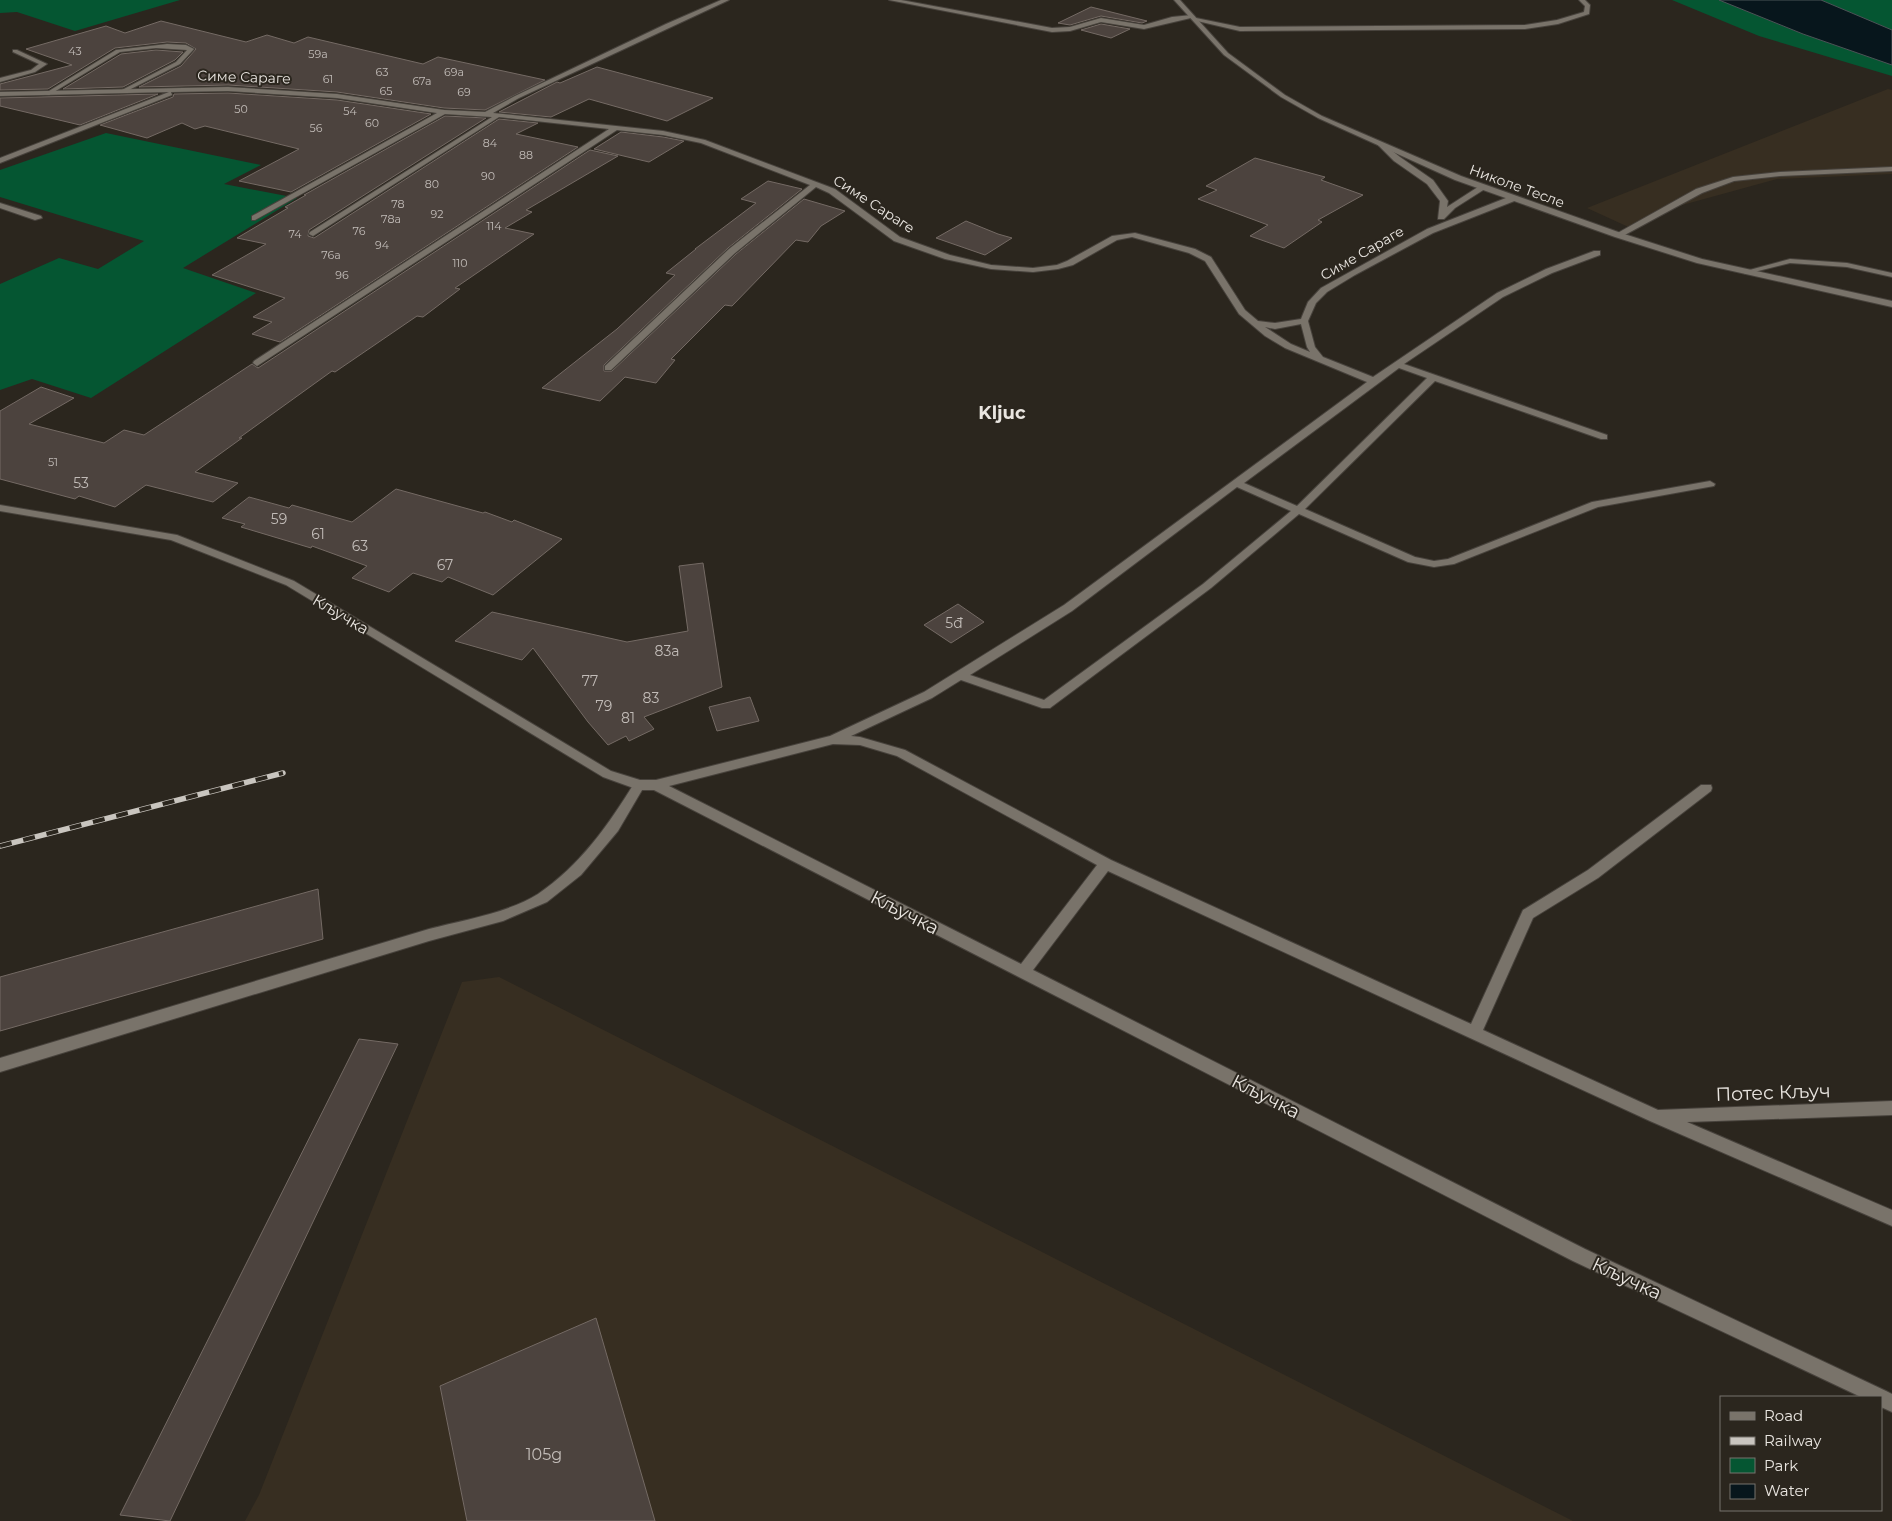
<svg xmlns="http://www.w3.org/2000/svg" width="1892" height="1521" font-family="Montserrat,sans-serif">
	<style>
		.built { fill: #372e21 }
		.green { fill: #055632 }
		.water { fill: #07161c; stroke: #4b5457 }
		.building { fill: #4c433e; stroke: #746a64 }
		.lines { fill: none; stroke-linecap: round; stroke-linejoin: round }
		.lane-casing { stroke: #47423c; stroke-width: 2 }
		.street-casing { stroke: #47423c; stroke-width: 2 }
		.secondary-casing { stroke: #47423c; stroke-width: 2 }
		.lane { fill: #79736a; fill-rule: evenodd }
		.street { fill: #79736a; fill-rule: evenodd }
		.secondary { fill: #79736a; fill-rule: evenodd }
		.rail-casing { stroke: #c9c5bf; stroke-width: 5.5 }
		.rail { stroke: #2b261e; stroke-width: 4; stroke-dasharray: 12; stroke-linecap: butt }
		.labels { text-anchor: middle; stroke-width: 4; stroke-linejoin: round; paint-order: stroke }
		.far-number-label { font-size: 11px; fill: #c2bcb8 }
		.far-street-label { font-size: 14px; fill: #e9e5e0; stroke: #2b261e }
		.number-label { font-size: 14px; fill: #c2bcb8 }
		.street-label { font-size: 16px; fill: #e9e5e0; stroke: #2b261e }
		.near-number-label { font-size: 16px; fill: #c2bcb8 }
		.far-district-label { font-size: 18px; font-weight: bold; fill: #e9e5e0; stroke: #2b261e }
		.near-street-label { font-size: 19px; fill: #e9e5e0; stroke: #2b261e }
	</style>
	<rect width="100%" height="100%" fill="#2b261e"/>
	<!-- built -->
	<path class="built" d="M 1888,89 L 1892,90 L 1892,174 L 1777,179 L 1675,207 L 1635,230 L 1587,208 Z
		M 499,977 L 1573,1521 L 245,1521 L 259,1495 L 462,982 Z"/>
	<!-- green -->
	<path class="green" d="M 0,0 L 180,0 L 75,31 L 17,12 L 0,13 Z
		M 1672,0 L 1719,0 L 1803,34 L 1892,65 L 1892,76 L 1759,36 Z
		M 1821,0 L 1892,0 L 1892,30 Z
		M 106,133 L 261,165 L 224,184 L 297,198 L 183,268 L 256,293 L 91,398 L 32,379 L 0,390 L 0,284 L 59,258 L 98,269 L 144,241 L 0,197 L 0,170 Z"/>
	<!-- water -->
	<path class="water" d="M 1719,0 L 1821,0 L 1892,30 L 1892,65 L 1803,34 Z"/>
	<!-- building -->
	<path class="building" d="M 1091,7 L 1147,21 L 1142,23 L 1101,16 L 1070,25 L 1058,23 Z
		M 161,21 L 246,42 L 267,35 L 294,43 L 308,37 L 423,64 L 438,57 L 545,80 L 485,110 L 444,108 L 337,92 L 228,85 L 139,87 L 181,66 L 196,49 L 186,43 L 167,42 L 115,48 L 48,89 L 0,90 L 0,84 L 72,65 L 26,49 L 106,26 L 125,33 Z
		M 1101,24 L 1130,29 L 1111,38 L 1081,30 Z
		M 156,50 L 183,52 L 175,60 L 123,87 L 63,89 L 121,54 Z
		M 597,67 L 713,98 L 667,121 L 589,99 L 551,117 L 499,112 L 557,82 L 560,83 Z
		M 228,93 L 337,100 L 431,114 L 291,192 L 239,181 L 299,149 L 205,126 L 195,129 L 182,123 L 147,138 L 100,125 L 173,97 L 174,94 Z
		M 158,94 L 80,125 L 0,106 L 0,98 Z
		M 445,116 L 486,118 L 309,230 L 308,236 L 314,238 L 499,119 L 538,123 L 516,134 L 578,147 L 280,342 L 252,334 L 272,322 L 253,317 L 285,298 L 212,275 L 266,244 L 237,238 L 288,208 L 285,207 L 306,195 L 304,195 Z
		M 621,132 L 663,137 L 684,141 L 649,162 L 594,149 Z
		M 590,150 L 618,156 L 526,210 L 532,212 L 505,228 L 534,234 L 455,288 L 460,289 L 423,317 L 417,316 L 335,372 L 332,371 L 239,438 L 242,438 L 195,472 L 238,483 L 213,502 L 146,485 L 115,507 L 79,496 L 75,499 L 0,479 L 0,411 L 41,387 L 74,398 L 29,424 L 104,443 L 124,430 L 144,435 L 252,364 L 258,368 Z
		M 1255,158 L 1325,177 L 1321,180 L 1363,195 L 1318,220 L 1322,222 L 1284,248 L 1250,236 L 1268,225 L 1198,199 L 1217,190 L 1206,186 Z
		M 768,181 L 802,189 L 728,248 L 604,365 L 604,371 L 612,371 L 736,254 L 804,199 L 845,211 L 821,226 L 808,242 L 796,240 L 732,306 L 725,305 L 671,359 L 675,360 L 656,383 L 625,377 L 600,401 L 542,388 L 617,329 L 675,275 L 666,273 L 696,249 L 695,249 L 756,203 L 741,199 Z
		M 966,221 L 998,234 L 1012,238 L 985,255 L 936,238 Z
		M 396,489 L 483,513 L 485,512 L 512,522 L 514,520 L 562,539 L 493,595 L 448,577 L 442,582 L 413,573 L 389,592 L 352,578 L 367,566 L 312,546 L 311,548 L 241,527 L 245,524 L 222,518 L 249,497 L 289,508 L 292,505 L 352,522 Z
		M 703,563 L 722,687 L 644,717 L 654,729 L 629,741 L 626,736 L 608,745 L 588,722 L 533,648 L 522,660 L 455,641 L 492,612 L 627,642 L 688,631 L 679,566 Z
		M 958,604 L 984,622 L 951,643 L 924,625 Z
		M 750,697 L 759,721 L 717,731 L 709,707 Z
		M 318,889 L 323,939 L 0,1031 L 0,977 Z
		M 359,1039 L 398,1044 L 170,1521 L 120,1515 Z
		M 596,1318 L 655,1521 L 467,1521 L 440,1386 Z"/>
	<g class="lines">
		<!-- lane casing -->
		<g class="lane-casing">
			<path id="lane" d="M 1579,0 L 1585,0 L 1590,5 L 1589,14 L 1558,24 L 1525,29 L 1240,31 L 1193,20 L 1196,18 L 1240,27 L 1525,25 L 1557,20 L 1584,12 L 1585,6 Z
				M 167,44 L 186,45 L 194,49 L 180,64 L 123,93 L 118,92 L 176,62 L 187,50 L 156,48 L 120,52 L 49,95 L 44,94 L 116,50 Z
				M 1892,167 L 1892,171 L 1780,176 L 1734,181 L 1702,193 L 1621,237 L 1614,235 L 1696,189 L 1733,177 L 1780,172 Z
				M 1790,259 L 1847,263 L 1892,273 L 1892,277 L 1847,267 L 1790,263 L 1746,274 L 1742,272 Z
				M 639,780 L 643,782 L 645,785 L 618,831 L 581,875 L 547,902 L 503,921 L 429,941 L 0,1072 L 0,1058 L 429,929 C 463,920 508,913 538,894 C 580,866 609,824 635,782 Z"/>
		</g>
		<!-- street casing -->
		<g class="street-casing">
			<path id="street" d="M 721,0 L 729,0 L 519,98 L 493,113 L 663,131 L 705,140 L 835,189 L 900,237 L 950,255 L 991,265 L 1033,268 L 1057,265 L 1067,261 L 1112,236 L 1135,233 L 1195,249 L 1211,257 L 1245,310 L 1258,321 L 1275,323 L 1301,319 L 1308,302 L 1321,288 L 1427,229 L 1511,196 L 1517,196 L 1517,200 L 1433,233 L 1355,275 L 1327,292 L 1316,303 L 1308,321 L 1315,347 L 1323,357 L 1373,377 L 1497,293 L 1546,269 L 1594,251 L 1600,251 L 1600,255 L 1552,273 L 1503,297 L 1404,364 L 1607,435 L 1607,439 L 1601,439 L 1435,381 L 1305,509 L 1415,557 L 1434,561 L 1448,559 L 1592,502 L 1710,481 L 1715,484 L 1714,486 L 1598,507 L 1454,564 L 1434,567 L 1408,562 L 1299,514 L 1211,588 L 1050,708 L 1042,708 L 961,680 L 932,698 L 851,736 L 860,737 L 905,750 L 1111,860 L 1471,1024 L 1523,910 L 1588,870 L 1701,785 L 1711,785 L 1712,788 L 1711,791 L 1598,878 L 1533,918 L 1483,1030 L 1658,1110 L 1892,1101 L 1892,1115 L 1687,1122 L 1892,1210 L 1892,1226 L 1650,1121 L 1108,871 L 1033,970 L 1585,1249 L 1886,1391 L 1892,1394 L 1892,1412 L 1881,1407 L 1881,1397 L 1861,1397 L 1573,1261 L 654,790 L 639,790 L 603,777 L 286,585 L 171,540 L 0,511 L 0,505 L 177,535 L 294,581 L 611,771 L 640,780 L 656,780 L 830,736 L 924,692 L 1064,605 L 1367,382 L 1285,348 L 1265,336 L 1239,314 L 1205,261 L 1189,253 L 1132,237 L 1117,240 L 1073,265 L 1058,269 L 1033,272 L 991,269 L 945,259 L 894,241 L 829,193 L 816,187 L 735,253 L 611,370 L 605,370 L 605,366 L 729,249 L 810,185 L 701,143 L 663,135 L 617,130 L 257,366 L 253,363 L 254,361 L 609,129 L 499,117 L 313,236 L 309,234 L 310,232 L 492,117 L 445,114 L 255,220 L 252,220 L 252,216 L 437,113 L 337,98 L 228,91 L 171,92 L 172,95 L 0,163 L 0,158 L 169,92 L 0,96 L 0,92 L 228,87 L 337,94 L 444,110 L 485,112 L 515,96 L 666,24 ZM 1301,324 L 1307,347 L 1310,352 L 1291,344 L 1265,327 L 1275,329 ZM 1399,368 L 1427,378 L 1297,506 L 1244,483 ZM 1237,487 L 1291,511 L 1203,584 L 1044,700 L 970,675 L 1072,611 ZM 833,744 L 860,745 L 897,756 L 1097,865 L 1021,964 L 669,786 Z
				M 889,0 L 901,0 L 1052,28 L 1070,27 L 1101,18 L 1144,25 L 1172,17 L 1192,15 L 1195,17 L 1144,29 L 1101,22 L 1070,31 L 1052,32 Z
				M 13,50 L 17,50 L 47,64 L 35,72 L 0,82 L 0,78 L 31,70 L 39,64 L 13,52 Z
				M 1377,142 L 1381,142 L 1400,157 L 1433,180 L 1448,201 L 1447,207 L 1481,185 L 1488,187 L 1455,208 L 1444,219 L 1438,219 L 1440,201 L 1427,184 L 1394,161 L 1377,144 Z
				M 0,203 L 41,216 L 42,218 L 35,220 L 0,208 Z"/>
		</g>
		<!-- secondary casing -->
		<g class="secondary-casing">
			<path id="secondary" d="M 1174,0 L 1180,0 L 1228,53 L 1285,95 L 1322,116 L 1461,176 L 1621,233 L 1702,259 L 1892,301 L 1892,307 L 1697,263 L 1615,237 L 1455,180 L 1318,118 L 1281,97 L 1224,55 Z"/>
		</g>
		<!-- lane -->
		<use href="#lane" class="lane"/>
		<!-- street -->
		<use href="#street" class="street"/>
		<!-- secondary -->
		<use href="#secondary" class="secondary"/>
		<!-- rail casing -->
		<g class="rail-casing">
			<path id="rail" d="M 0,846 L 283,773"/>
		</g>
		<!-- rail -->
		<use href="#rail" class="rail"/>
	</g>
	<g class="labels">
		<!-- far-number labels -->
		<g class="far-number-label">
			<text x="75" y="55">43</text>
			<text x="318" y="58">59a</text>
			<text x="382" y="76">63</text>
			<text x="454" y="76">69a</text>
			<text x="328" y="83">61</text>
			<text x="422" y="85">67a</text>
			<text x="386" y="95">65</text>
			<text x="464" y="96">69</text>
			<text x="241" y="113">50</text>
			<text x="350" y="115">54</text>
			<text x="372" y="127">60</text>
			<text x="316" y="132">56</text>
			<text x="490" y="147">84</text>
			<text x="526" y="159">88</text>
			<text x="488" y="180">90</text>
			<text x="432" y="188">80</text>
			<text x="398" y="208">78</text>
			<text x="437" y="218">92</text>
			<text x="391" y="223">78a</text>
			<text x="494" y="230">114</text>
			<text x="359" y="235">76</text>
			<text x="295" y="238">74</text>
			<text x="382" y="249">94</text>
			<text x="331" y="259">76a</text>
			<text x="460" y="267">110</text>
			<text x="342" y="279">96</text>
			<text x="53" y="466">51</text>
		</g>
		<!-- far-street labels -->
		<g class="far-street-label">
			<text transform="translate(244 77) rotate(2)" y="5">Симе Сараге</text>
			<text transform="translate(1517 186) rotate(20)" y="5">Николе Тесле</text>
			<text transform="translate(874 204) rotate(33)" y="5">Симе Сараге</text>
			<text transform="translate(1362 253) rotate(-30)" y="5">Симе Сараге</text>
		</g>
		<!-- number labels -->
		<g class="number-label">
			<text x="81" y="488">53</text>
			<text x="279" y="524">59</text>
			<text x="318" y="539">61</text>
			<text x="360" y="551">63</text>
			<text x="445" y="570">67</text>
			<text x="954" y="628">5đ</text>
			<text x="667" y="656">83a</text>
			<text x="590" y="686">77</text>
			<text x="651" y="703">83</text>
			<text x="604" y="711">79</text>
			<text x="628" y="723">81</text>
		</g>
		<!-- street labels -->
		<g class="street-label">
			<text transform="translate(341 614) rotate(31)" y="6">Кључка</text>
		</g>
		<!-- near-number labels -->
		<g class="near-number-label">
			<text x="544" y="1460">105g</text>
		</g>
		<!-- far-district labels -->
		<g class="far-district-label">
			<text x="1002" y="419">Kljuc</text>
		</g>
		<!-- near-street labels -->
		<g class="near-street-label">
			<text transform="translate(905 912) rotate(27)" y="7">Кључка</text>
			<text transform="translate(1773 1092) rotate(-2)" y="7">Потес Кључ</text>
			<text transform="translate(1266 1096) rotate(27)" y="7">Кључка</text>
			<text transform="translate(1627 1278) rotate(25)" y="7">Кључка</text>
		</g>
	</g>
	<!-- legend -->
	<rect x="1720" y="1396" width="162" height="115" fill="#2b261e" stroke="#77726c"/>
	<rect x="1730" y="1412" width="25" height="8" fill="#79736a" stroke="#77726c"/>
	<text x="1764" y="1421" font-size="15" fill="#e9e5e0">Road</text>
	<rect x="1730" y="1437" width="25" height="8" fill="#c9c5bf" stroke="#77726c"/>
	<text x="1764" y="1446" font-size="15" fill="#e9e5e0">Railway</text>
	<rect x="1730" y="1458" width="25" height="15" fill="#055632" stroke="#77726c"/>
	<text x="1764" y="1471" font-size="15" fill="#e9e5e0">Park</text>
	<rect x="1730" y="1484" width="25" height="15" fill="#07161c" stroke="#77726c"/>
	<text x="1764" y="1496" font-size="15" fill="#e9e5e0">Water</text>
</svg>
